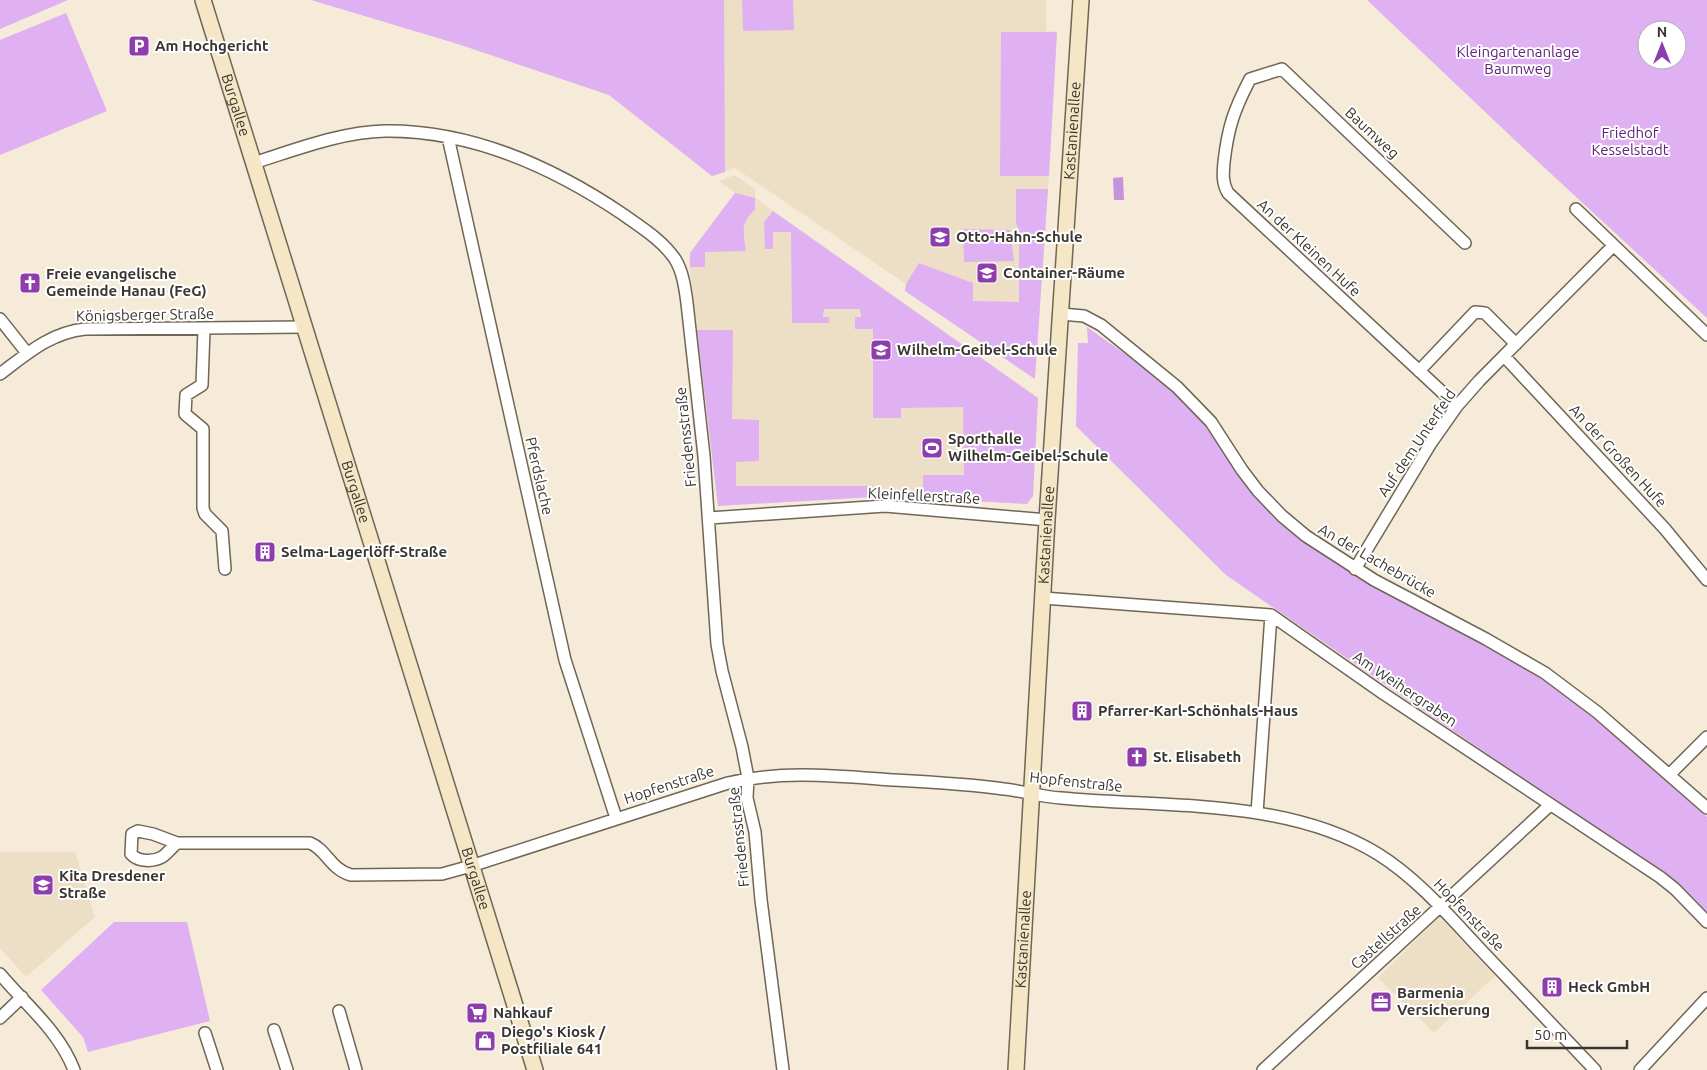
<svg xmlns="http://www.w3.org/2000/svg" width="1707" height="1070" font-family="Ubuntu,sans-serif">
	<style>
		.built { fill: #ecdfc5 }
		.green { fill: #dfb1f3; fill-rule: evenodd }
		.water { fill: #c592dc }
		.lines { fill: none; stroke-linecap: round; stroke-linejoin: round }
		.street-casing { stroke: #6f6656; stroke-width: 14 }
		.secondary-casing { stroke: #6f6656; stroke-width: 18 }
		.street { stroke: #fff; stroke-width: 11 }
		.secondary { stroke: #f5e7c6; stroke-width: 15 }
		.labels { text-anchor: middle; stroke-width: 4; stroke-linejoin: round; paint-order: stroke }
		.poi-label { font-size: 15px; font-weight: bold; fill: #3a362f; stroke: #fff; text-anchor: start }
		.park-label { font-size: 15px; fill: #62247a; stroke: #fff }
		.street-label { font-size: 15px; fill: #3a362f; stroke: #fff }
	</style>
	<rect width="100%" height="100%" fill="#f5ebd8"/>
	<!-- built -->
	<path class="built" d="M 387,0 L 1046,0 L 1046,31 L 1057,32 L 1048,189 L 1035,379 L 905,291 L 906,284 L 735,168 L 712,176 L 609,95 L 458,44 L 388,23 Z
		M 735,175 L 755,189 L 755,198 L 1038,398 L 1033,496 L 1027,504 L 885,496 L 718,506 L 689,262 L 690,253 L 735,193 L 719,181 Z
		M 0,852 L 75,852 L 95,917 L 26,977 L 0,948 Z
		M 1439,917 L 1495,976 L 1434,1033 L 1378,978 Z"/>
	<!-- green -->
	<path class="green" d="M 0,0 L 68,0 L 0,29 Z
		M 311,0 L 724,0 L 725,172 L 712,176 L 609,95 L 458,44 Z
		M 742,0 L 793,0 L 794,30 L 743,31 Z
		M 1367,0 L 1707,0 L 1707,318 L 1520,145 ZM 1647,30 L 1677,30 L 1677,60 L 1647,60 Z
		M 66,13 L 107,111 L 0,155 L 0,40 Z
		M 1001,32 L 1057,32 L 1049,176 L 1000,176 Z
		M 1016,189 L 1048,189 L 1035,379 L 905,291 L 906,284 L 919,263 L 973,283 L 973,301 L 1019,302 L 1019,229 L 1016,224 Z
		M 735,193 L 755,198 L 755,210 C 739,223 744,234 746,251 L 705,252 L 705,267 L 690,267 L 690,253 Z
		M 773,211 L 1038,398 L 1033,496 L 1027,504 L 923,498 L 923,475 L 964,475 L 963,407 L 901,408 L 901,418 L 873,418 L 873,329 L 855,329 L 855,317 L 861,317 L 860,309 L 824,309 L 823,317 L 829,317 L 829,323 L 792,323 L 791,232 L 773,232 L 773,249 L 765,249 L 764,222 Z
		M 963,229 L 1010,230 L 1014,261 L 964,262 Z
		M 1087,327 C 1128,357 1175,385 1206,425 C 1222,445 1233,469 1250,489 L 1318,549 L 1340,565 L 1490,647 L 1552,685 L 1580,704 L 1707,817 L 1707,914 L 1663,873 L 1390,688 L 1226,575 L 1076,426 L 1078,343 L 1088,343 Z
		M 697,330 L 733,330 L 732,419 L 759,420 L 759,461 L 736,462 L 736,486 L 874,486 L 874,497 L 718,506 Z
		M 114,922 L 187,922 L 210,1021 L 88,1052 L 83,1037 L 41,990 Z"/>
	<!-- water -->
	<path class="water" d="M 1123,177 L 1124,200 L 1114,200 L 1113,178 Z"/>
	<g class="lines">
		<!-- street casing -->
		<g class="street-casing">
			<path id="street" d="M 448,137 L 565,660 L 616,818
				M 253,163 C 295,150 340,132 385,131 C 472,130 553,167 624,215 C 642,228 662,240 675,259 C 683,272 685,288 687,303 L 704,456 L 717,644 L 722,671 L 742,747 L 748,778 L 747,798 L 755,832 L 761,900 L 783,1070
				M 1576,209 L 1707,335
				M 1061,314 L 1084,316 L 1101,325 L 1177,387 L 1211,422 L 1242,470 L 1258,491 L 1282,516 L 1306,536 L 1374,580 L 1486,639 L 1545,673 L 1597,712 L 1707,808
				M 0,319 L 27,353
				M 204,329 L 202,385 L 186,395 L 185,414 L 203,429 L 203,508 L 205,514 L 222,531 L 225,569
				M 1504,356 L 1665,529 L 1707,580
				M 1419,371 L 1475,312 L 1485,313 L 1516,344
				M 0,374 C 28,353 50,333 85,329 L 304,327
				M 1457,406 L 1228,193 C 1222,183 1223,173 1224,162 C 1228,127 1234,110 1250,79 L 1282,69 L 1465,243
				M 709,518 L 885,506 L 1047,520
				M 1355,569 L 1431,443 L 1457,406 L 1479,381 L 1613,246
				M 1043,598 L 1271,615 L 1384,694 L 1660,877 L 1675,889 L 1707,922
				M 1669,775 L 1707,737
				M 1257,813 L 1271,615
				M 177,843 C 172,847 167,854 162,857 C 153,862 138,862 131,854 L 132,834 L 138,831 L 153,834 L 177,843 L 310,843 C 327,850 330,869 351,875 L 442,874 L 471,866 L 728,783 C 782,770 837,776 892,780 C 929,782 967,784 1004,789 C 1023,791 1042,797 1061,798 C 1166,808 1286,798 1378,854 C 1418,879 1449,916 1481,950 C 1519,990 1557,1030 1595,1070
				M 0,974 C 26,1005 59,1031 74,1070
				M 339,1011 L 356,1070
				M 0,1018 L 22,997
				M 274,1030 L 287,1070
				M 205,1033 L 217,1070
				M 1263,1070 L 1550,805
				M 1640,1070 L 1707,998"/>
		</g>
		<!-- secondary casing -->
		<g class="secondary-casing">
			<g id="secondary">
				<path id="s1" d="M 203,0 L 535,1070"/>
				<path id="s2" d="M 1016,1070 L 1047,520 L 1081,0"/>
			</g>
		</g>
		<!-- street -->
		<use href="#street" class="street"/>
		<!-- secondary -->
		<use href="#secondary" class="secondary"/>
	</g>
	<!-- icons -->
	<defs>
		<g id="parking-square" transform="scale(1.125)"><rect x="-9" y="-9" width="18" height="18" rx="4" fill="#8e3dad" stroke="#fff"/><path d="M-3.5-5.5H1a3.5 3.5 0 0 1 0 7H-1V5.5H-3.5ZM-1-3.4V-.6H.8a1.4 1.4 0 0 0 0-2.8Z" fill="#fff"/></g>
		<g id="school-square" transform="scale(1.125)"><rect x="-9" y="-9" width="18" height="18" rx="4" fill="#8e3dad" stroke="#fff"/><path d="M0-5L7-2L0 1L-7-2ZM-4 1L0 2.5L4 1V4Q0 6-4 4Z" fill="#fff"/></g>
		<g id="church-square" transform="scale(1.125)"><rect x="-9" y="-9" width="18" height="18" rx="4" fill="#8e3dad" stroke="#fff"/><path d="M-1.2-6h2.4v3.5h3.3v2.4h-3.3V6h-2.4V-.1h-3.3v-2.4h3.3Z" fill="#fff"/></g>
		<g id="stadium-square" transform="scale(1.125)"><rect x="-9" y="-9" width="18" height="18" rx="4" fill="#8e3dad" stroke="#fff"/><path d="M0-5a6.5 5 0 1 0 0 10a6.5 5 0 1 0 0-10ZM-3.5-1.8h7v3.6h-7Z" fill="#fff"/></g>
		<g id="building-square" transform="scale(1.125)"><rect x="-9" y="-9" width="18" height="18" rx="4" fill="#8e3dad" stroke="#fff"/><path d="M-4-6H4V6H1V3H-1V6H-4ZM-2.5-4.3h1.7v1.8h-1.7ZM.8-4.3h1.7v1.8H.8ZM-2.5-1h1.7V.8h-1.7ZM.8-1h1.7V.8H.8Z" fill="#fff"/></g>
		<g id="office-square" transform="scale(1.125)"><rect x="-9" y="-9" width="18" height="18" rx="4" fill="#8e3dad" stroke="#fff"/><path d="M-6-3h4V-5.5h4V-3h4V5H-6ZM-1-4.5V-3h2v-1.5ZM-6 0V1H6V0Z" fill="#fff"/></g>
		<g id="supermarket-square" transform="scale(1.125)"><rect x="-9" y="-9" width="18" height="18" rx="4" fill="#8e3dad" stroke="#fff"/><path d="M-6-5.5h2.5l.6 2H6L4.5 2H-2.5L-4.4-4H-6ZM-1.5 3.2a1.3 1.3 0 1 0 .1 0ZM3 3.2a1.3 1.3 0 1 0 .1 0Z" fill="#fff"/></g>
		<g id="shop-square" transform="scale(1.125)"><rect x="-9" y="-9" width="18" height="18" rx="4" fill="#8e3dad" stroke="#fff"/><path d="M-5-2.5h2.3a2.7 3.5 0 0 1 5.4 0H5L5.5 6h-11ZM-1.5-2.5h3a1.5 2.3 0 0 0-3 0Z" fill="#fff"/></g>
	</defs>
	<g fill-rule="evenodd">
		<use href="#parking-square" x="139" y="46"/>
		<use href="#school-square" x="940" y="237"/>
		<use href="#school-square" x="987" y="273"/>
		<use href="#church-square" x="30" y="283"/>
		<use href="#school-square" x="881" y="350"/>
		<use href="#stadium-square" x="932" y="448"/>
		<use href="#building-square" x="265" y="552"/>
		<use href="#building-square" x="1082" y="711"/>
		<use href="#church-square" x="1137" y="757"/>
		<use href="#school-square" x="43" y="885"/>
		<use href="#building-square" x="1552" y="987"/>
		<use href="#office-square" x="1381" y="1002"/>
		<use href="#supermarket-square" x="477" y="1013"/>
		<use href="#shop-square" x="485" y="1041"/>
	</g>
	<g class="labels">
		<!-- poi labels -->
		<g class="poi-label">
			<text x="155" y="51">Am Hochgericht</text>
			<text x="956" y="242">Otto-Hahn-Schule</text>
			<text x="1003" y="278">Container-Räume</text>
			<text x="46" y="279">Freie evangelische<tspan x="46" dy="17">Gemeinde Hanau (FeG)</tspan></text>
			<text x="897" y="355">Wilhelm-Geibel-Schule</text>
			<text x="948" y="444">Sporthalle<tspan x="948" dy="17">Wilhelm-Geibel-Schule</tspan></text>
			<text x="281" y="557">Selma-Lagerlöff-Straße</text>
			<text x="1098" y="716">Pfarrer-Karl-Schönhals-Haus</text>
			<text x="1153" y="762">St. Elisabeth</text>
			<text x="59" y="881">Kita Dresdener<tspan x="59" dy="17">Straße</tspan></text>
			<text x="1568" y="992">Heck GmbH</text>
			<text x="1397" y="998">Barmenia<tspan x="1397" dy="17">Versicherung</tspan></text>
			<text x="493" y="1018">Nahkauf</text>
			<text x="501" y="1037">Diego's Kiosk /<tspan x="501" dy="17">Postfiliale 641</tspan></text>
		</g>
		<!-- park labels -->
		<g class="park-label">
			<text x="1518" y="57">Kleingartenanlage<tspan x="1518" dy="17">Baumweg</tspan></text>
			<text x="1630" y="138">Friedhof<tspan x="1630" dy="17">Kesselstadt</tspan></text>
		</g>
		<!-- street labels -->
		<g class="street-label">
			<text dy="5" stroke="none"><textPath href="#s1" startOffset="110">Burgallee</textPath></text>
			<text dy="5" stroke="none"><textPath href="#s2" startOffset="941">Kastanienallee</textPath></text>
			<text transform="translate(1372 133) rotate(43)" y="5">Baumweg</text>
			<text transform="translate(1309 248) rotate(43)" y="5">An der Kleinen Hufe</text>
			<text transform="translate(145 315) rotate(-1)" y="5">Königsberger Straße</text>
			<text transform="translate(686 437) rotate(-96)" y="5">Friedensstraße</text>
			<text transform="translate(1417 443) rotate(-56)" y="5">Auf dem Unterfeld</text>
			<text transform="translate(1618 456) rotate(47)" y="5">An der Großen Hufe</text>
			<text transform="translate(539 476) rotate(77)" y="5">Pferdslache</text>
			<text dy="5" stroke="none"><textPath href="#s1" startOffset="515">Burgallee</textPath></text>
			<text transform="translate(924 496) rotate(3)" y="5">Kleinfellerstraße</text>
			<text dy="5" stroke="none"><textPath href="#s2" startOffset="536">Kastanienallee</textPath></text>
			<text transform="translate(1377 561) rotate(30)" y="5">An der Lachebrücke</text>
			<text transform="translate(1405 689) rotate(34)" y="5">Am Weihergraben</text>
			<text transform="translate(1076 782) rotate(6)" y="5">Hopfenstraße</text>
			<text transform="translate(669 785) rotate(-18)" y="5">Hopfenstraße</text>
			<text transform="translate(739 837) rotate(-96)" y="5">Friedensstraße</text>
			<text dy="5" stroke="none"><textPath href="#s1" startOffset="920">Burgallee</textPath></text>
			<text transform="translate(1469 915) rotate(46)" y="5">Hopfenstraße</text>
			<text transform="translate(1386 937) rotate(-42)" y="5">Castellstraße</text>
			<text dy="5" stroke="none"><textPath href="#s2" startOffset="131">Kastanienallee</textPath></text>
		</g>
	</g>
	<!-- north arrow -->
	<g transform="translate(1662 45)"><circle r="24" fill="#ffffff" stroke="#b0afac"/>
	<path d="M0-4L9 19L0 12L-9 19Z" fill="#8e3dad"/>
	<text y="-8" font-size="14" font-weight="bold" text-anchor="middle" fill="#3a362f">N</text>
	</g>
	<!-- scale -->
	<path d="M1527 1040v8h100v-8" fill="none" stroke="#3a362f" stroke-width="2.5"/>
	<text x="1534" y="1040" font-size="15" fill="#3a362f" stroke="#ffffff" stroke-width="4" paint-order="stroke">50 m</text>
</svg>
